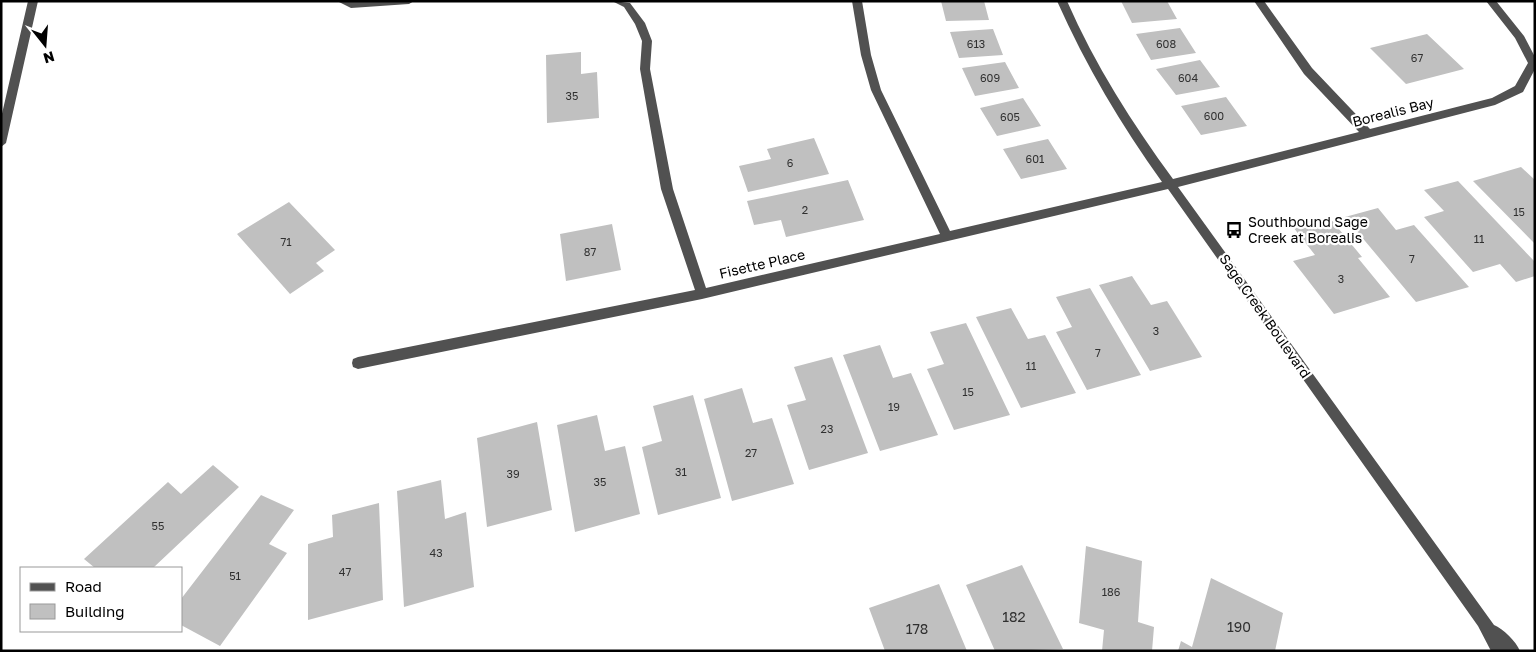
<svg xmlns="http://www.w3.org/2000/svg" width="1536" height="652" font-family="'Golos Text',sans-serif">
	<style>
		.building { fill: #c0c0c0 }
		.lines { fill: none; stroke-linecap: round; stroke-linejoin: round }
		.minor { fill: #515151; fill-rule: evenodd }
		.labels { text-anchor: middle; stroke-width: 4.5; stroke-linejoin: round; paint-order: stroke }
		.number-label { font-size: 11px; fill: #303030 }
		.street-label { font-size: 14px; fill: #000; stroke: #fff }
		.poi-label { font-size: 14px; fill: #000; stroke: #fff; text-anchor: start }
		.near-number-label { font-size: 14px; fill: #303030 }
	</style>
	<rect width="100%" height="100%" fill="#fff"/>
	<!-- building -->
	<path class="building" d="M 941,1 L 984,1 L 989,20 L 946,21 Z
		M 1121,1 L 1167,1 L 1177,19 L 1132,23 Z
		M 1180,28 L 1196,53 L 1151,60 L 1136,34 Z
		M 993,29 L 1003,55 L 959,58 L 950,32 Z
		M 1427,34 L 1464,69 L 1406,84 L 1370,48 Z
		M 581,52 L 581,74 L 597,72 L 599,118 L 547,123 L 546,55 Z
		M 1200,60 L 1220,87 L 1176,95 L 1156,69 Z
		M 1005,62 L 1019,88 L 975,96 L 962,68 Z
		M 1226,97 L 1247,126 L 1201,135 L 1181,106 Z
		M 1023,98 L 1041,126 L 997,136 L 980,108 Z
		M 814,138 L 829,174 L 748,192 L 739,166 L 771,159 L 767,149 Z
		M 1048,139 L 1067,169 L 1021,179 L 1003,149 Z
		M 1521,167 L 1535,180 L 1535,244 L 1473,181 Z
		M 848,180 L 864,220 L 786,237 L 781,220 L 754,225 L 747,201 Z
		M 1458,181 L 1535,262 L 1535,276 L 1516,282 L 1500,264 L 1473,272 L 1424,217 L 1444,211 L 1424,190 Z
		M 289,202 L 335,250 L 316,263 L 324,271 L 290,294 L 237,234 Z
		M 1378,208 L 1396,230 L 1414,225 L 1469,287 L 1416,302 L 1345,217 Z
		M 1329,217 L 1362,257 L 1358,258 L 1390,297 L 1334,314 L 1293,261 L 1315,255 L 1293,227 Z
		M 612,224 L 621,270 L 566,281 L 560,234 Z
		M 1132,276 L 1151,305 L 1167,301 L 1202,357 L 1150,371 L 1099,285 Z
		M 1090,288 L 1141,375 L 1087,390 L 1056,332 L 1072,327 L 1056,297 Z
		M 1011,308 L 1028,339 L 1045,335 L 1076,393 L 1021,408 L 976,317 Z
		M 966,323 L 1010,415 L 954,430 L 927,369 L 944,364 L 930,332 Z
		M 880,345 L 893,378 L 911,373 L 938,435 L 880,451 L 843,355 Z
		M 832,357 L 868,453 L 809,470 L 787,405 L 806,400 L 794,367 Z
		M 742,388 L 753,423 L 772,418 L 794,484 L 732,501 L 704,399 Z
		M 693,395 L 721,498 L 658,515 L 642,447 L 662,441 L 653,406 Z
		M 597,415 L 605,451 L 625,446 L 640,514 L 575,532 L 557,425 Z
		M 537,422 L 552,510 L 487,527 L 477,438 Z
		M 213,465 L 239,487 L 153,568 L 95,568 L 84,559 L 168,482 L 181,494 Z
		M 441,480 L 445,519 L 466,512 L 474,587 L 404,607 L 397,491 Z
		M 261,495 L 294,510 L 269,544 L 287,553 L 220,646 L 181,625 L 181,599 Z
		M 379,503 L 383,600 L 308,620 L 308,544 L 333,537 L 332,515 Z
		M 1086,546 L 1142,561 L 1138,622 L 1154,627 L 1152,651 L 1102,651 L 1104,630 L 1079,623 Z
		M 1022,565 L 1063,649 L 995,651 L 966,585 Z
		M 1211,578 L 1283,613 L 1275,651 L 1178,651 L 1181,641 L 1192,647 Z
		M 939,584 L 967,651 L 885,651 L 869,608 Z"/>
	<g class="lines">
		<!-- minor -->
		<path class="minor" d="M 28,1 L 38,1 L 6,143 L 1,147 L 1,118 Z
			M 337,1 L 414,1 L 409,4 L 351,8 Z
			M 612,1 L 630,3 L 645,23 L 652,41 L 650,69 L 673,189 L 706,288 L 940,234 L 871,90 L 861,55 L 852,1 L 862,1 L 871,55 L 881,90 L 950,231 L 1162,182 C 1121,125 1086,66 1057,1 L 1067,1 C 1095,65 1132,123 1173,179 L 1359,132 L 1304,74 L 1254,1 L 1264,1 L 1312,68 L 1370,129 L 1492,98 L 1515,86 L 1528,63 L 1515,38 L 1486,1 L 1496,1 L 1524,36 L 1535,57 L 1535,69 L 1523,92 L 1495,105 L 1178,187 L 1494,625 C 1503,629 1516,641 1520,651 L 1491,651 L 1478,626 L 1168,189 L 702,299 L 358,369 L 353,367 L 352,363 L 353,359 L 358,357 L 695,290 L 661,189 L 640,69 L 642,41 L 635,24 L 624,7 Z"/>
	</g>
	<!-- icons -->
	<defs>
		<g id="bus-bare" transform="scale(1.35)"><path d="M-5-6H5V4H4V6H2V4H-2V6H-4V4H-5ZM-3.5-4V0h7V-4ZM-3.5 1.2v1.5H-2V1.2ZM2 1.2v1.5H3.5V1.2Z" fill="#000" stroke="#fff" stroke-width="2.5" paint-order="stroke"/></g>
	</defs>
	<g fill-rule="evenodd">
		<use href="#bus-bare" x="1234" y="230"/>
	</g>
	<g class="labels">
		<!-- number labels -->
		<g class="number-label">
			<text x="976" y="48">613</text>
			<text x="1166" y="48">608</text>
			<text x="1417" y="62">67</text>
			<text x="990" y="82">609</text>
			<text x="1188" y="82">604</text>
			<text x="572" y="100">35</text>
			<text x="1214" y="120">600</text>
			<text x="1010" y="121">605</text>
			<text x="1035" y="163">601</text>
			<text x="790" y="167">6</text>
			<text x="805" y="214">2</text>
			<text x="1519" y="216">15</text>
			<text x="1479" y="243">11</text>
			<text x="286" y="246">71</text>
			<text x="590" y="256">87</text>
			<text x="1412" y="263">7</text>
			<text x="1341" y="283">3</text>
			<text x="1156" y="335">3</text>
			<text x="1098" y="357">7</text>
			<text x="1031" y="370">11</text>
			<text x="968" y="396">15</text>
			<text x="894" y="411">19</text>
			<text x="827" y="433">23</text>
			<text x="751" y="457">27</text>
			<text x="681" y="476">31</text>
			<text x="513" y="478">39</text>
			<text x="600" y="486">35</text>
			<text x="158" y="530">55</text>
			<text x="436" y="557">43</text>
			<text x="345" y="576">47</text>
			<text x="235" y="580">51</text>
			<text x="1111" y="596">186</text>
		</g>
		<!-- street labels -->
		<g class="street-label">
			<text transform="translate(1393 112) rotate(-14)" y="5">Borealis Bay</text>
			<text transform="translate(762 264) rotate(-13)" y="5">Fisette Place</text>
			<text transform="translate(1265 316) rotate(55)" y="5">Sage Creek Boulevard</text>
		</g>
		<!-- poi labels -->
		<g class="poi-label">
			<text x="1248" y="227">Southbound Sage<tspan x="1248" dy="16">Creek at Borealis</tspan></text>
		</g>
		<!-- near-number labels -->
		<g class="near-number-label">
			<text x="1014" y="622">182</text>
			<text x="1239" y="632">190</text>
			<text x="917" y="634">178</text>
		</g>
	</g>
	<!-- border -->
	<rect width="1536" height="652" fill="none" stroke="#000000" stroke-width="5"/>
	<!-- legend -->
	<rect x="20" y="567" width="162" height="65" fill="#ffffff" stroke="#999999"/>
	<rect x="30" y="583" width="25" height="8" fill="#515151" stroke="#999999"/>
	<text x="65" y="592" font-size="15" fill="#000000">Road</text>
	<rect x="30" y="604" width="25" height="15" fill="#c0c0c0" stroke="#999999"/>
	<text x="65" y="617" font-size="15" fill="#000000">Building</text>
	<!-- north arrow -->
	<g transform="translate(45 45) rotate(163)" stroke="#ffffff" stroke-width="4" paint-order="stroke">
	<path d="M0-4L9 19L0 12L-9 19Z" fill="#000000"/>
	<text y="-8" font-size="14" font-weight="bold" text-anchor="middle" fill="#000000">N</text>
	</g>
</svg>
